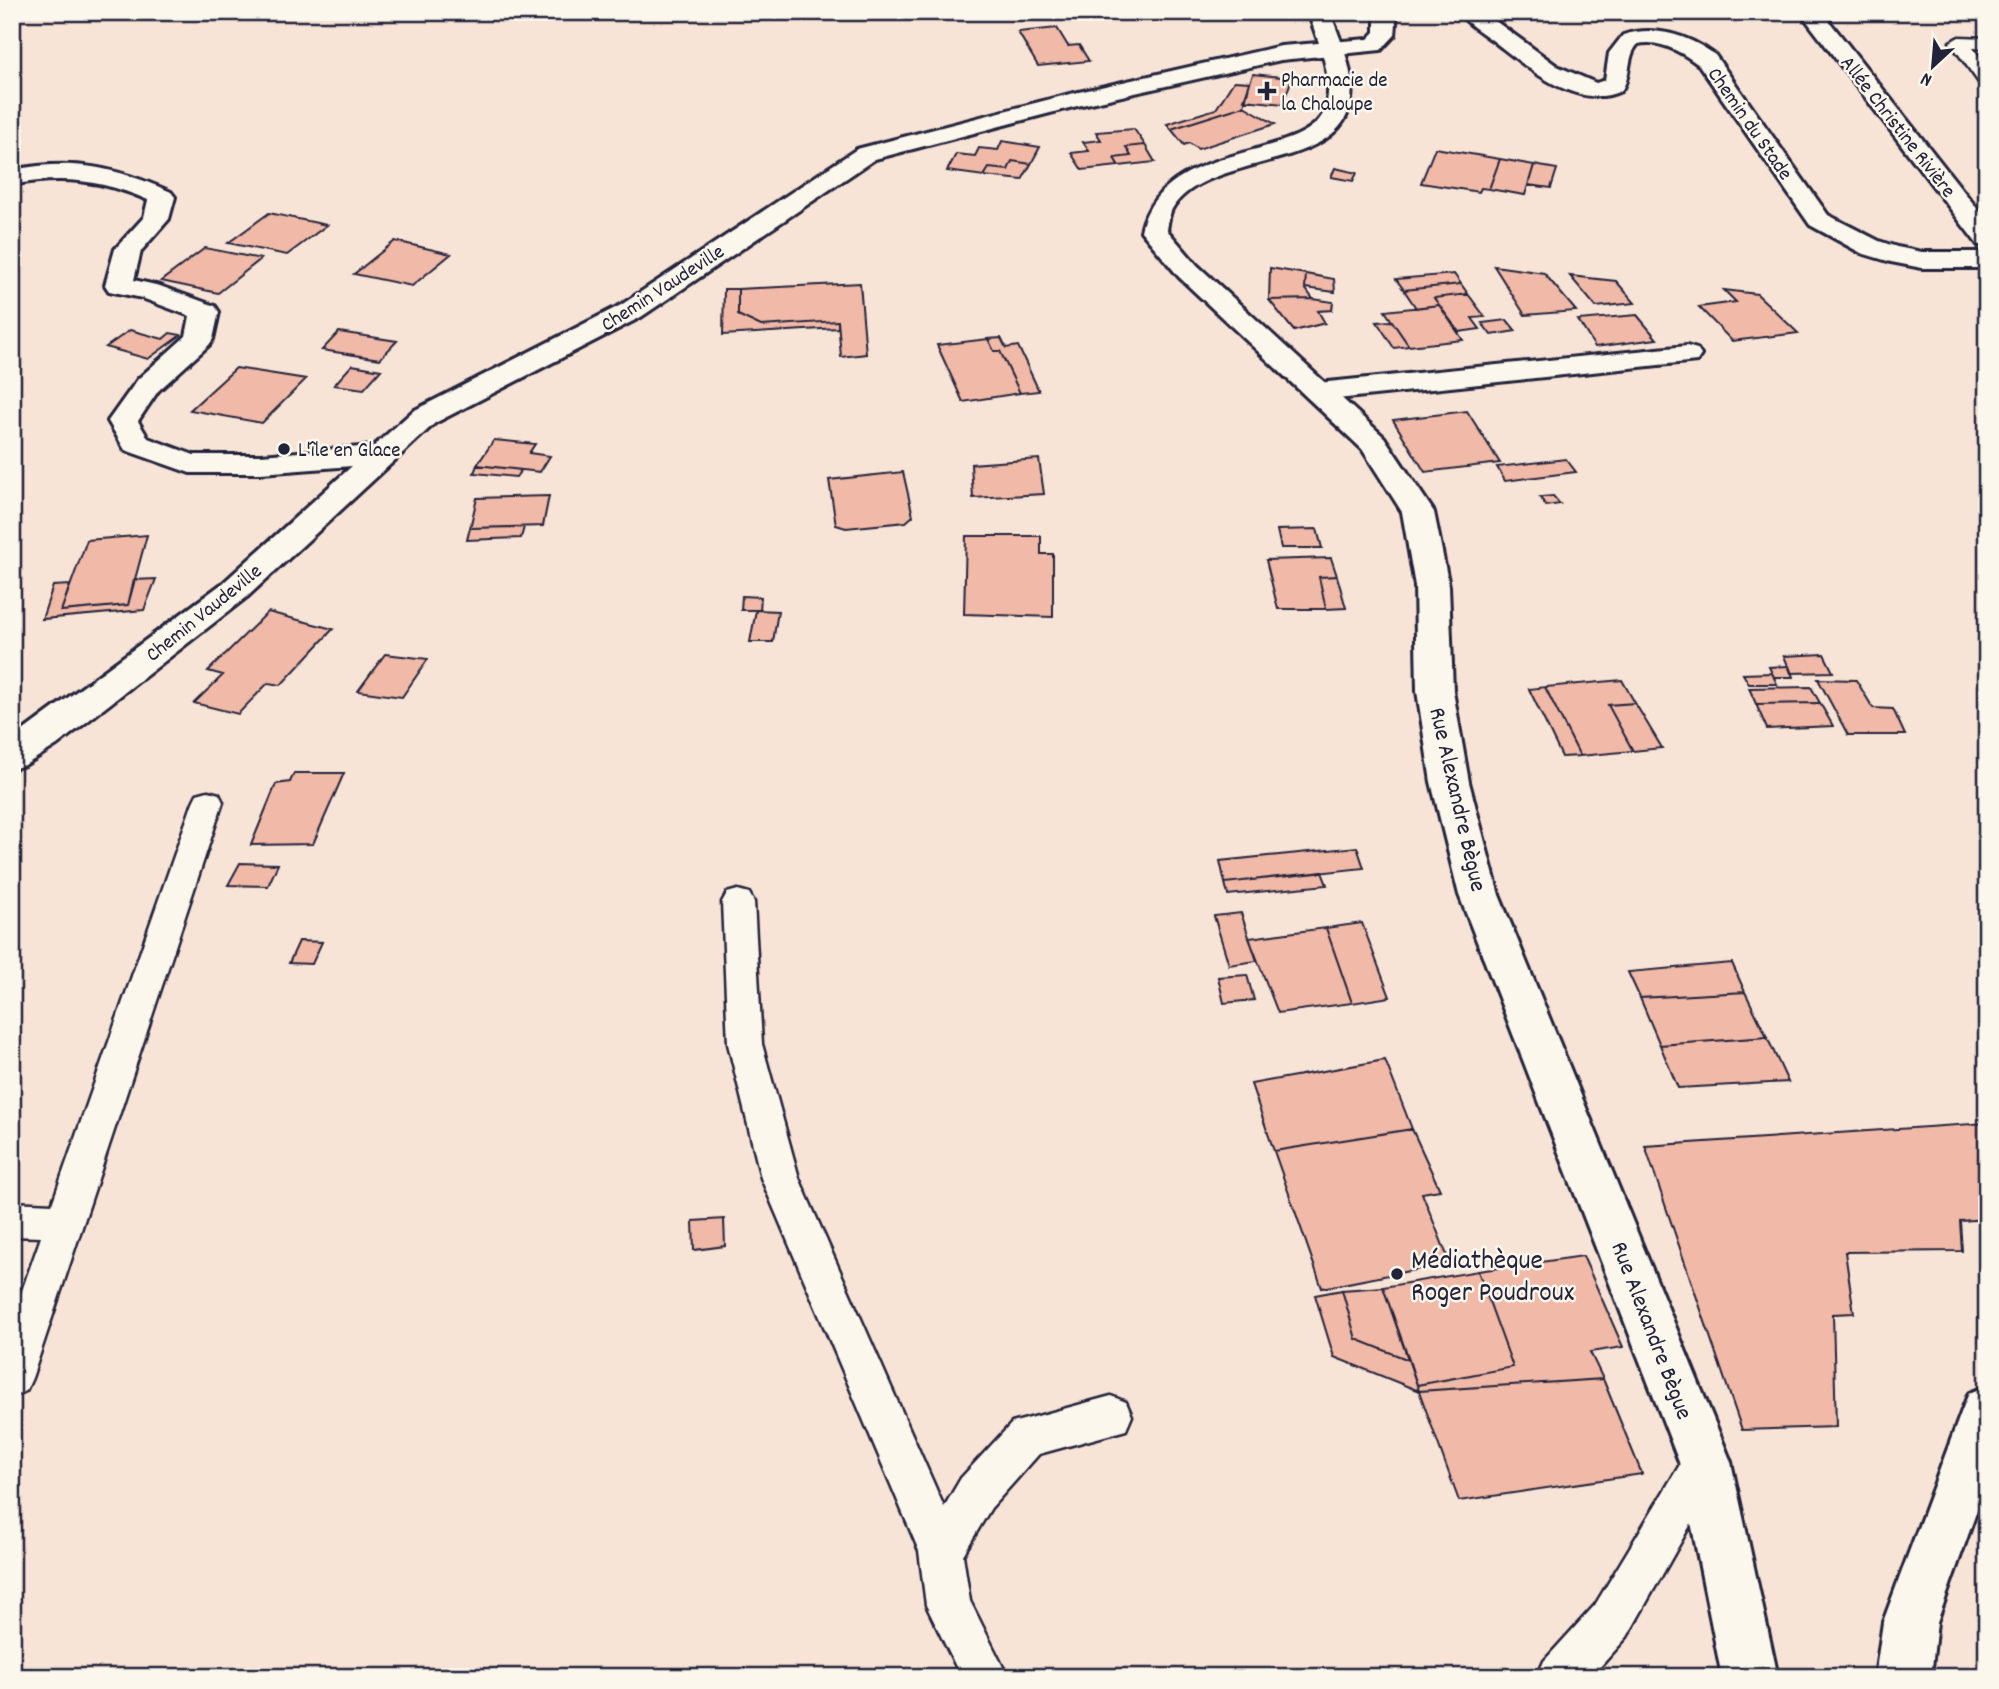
<svg xmlns="http://www.w3.org/2000/svg" width="1999" height="1689" font-family="Dekko,sans-serif">
	<style>
		.building { fill: #f1b9a7; stroke: #22223b; stroke-width: 2 }
		.lines { fill: none; stroke-linecap: round; stroke-linejoin: round }
		.lane-casing { stroke: #22223b; stroke-width: 5 }
		.street-casing { stroke: #22223b; stroke-width: 6 }
		.secondary-casing { stroke: #22223b; stroke-width: 6 }
		.lane { fill: #fbf7ec; fill-rule: evenodd }
		.street { fill: #fbf7ec; fill-rule: evenodd }
		.secondary { fill: #fbf7ec; fill-rule: evenodd }
		.poi-dot { fill: #22223b; stroke: #fbf7ec; stroke-width: 2.5 }
		.labels { text-anchor: middle; stroke-width: 5; stroke-linejoin: round; paint-order: stroke }
		.far-poi-label { font-size: 21px; fill: #22223b; stroke: #fbf7ec; text-anchor: start }
		.far-street-label { font-size: 21px; fill: #22223b; stroke: #fbf7ec }
		.street-label { font-size: 24px; fill: #22223b; stroke: #fbf7ec }
		.near-poi-label { font-size: 28px; fill: #22223b; stroke: #fbf7ec; text-anchor: start }
	</style>
	<rect width="100%" height="100%" fill="#f8e4d7"/>
	<filter id="ink" filterUnits="userSpaceOnUse"><feTurbulence type="fractalNoise" baseFrequency=".0143" numOctaves="2"/><feDisplacementMap in="SourceGraphic" scale="14" xChannelSelector="R" yChannelSelector="G"/><feConvolveMatrix kernelMatrix="1 2 1 2 8 2 1 2 1" color-interpolation-filters="sRGB"/></filter>
	<g filter="url(#ink)">
		<!-- building -->
		<path class="building" d="M 1057,28 L 1068,46 L 1079,45 L 1089,61 L 1038,66 L 1018,32 Z
			M 1253,74 L 1292,78 L 1283,104 L 1244,100 Z
			M 1234,81 L 1250,82 L 1244,106 L 1171,129 L 1167,124 L 1216,109 Z
			M 1244,106 L 1275,124 L 1198,149 L 1189,143 L 1184,145 L 1171,129 Z
			M 1134,129 L 1145,145 L 1126,147 L 1131,156 L 1114,158 L 1119,166 L 1082,170 L 1071,153 L 1089,151 L 1083,142 L 1101,140 L 1096,132 Z
			M 1002,141 L 1040,147 L 1031,164 L 1012,161 L 1008,170 L 989,168 L 984,176 L 947,171 L 956,154 L 975,156 L 979,148 L 998,150 Z
			M 1145,145 L 1155,162 L 1119,166 L 1114,158 L 1131,156 L 1126,147 Z
			M 1435,148 L 1500,159 L 1489,189 L 1481,188 L 1479,192 L 1421,183 Z
			M 1500,159 L 1534,165 L 1525,195 L 1489,189 Z
			M 1012,161 L 1031,164 L 1022,180 L 984,176 L 989,168 L 1008,170 Z
			M 1534,165 L 1557,169 L 1551,188 L 1528,185 Z
			M 1335,168 L 1357,173 L 1353,181 L 1331,177 Z
			M 269,213 L 327,225 L 287,255 L 228,243 Z
			M 395,241 L 451,254 L 412,286 L 354,274 Z
			M 205,248 L 261,259 L 218,293 L 161,281 Z
			M 1494,266 L 1544,273 L 1576,311 L 1525,315 Z
			M 1270,268 L 1306,274 L 1305,288 L 1313,299 L 1269,300 Z
			M 1306,274 L 1334,279 L 1335,292 L 1305,288 Z
			M 1454,274 L 1461,284 L 1404,290 L 1396,279 Z
			M 1570,276 L 1616,281 L 1635,303 L 1596,307 Z
			M 860,283 L 866,354 L 841,357 L 838,321 L 761,326 L 738,315 L 738,289 Z
			M 1461,284 L 1468,294 L 1434,298 L 1439,305 L 1416,308 L 1404,290 Z
			M 724,289 L 738,289 L 738,315 L 761,326 L 838,321 L 838,328 L 723,335 Z
			M 1724,290 L 1757,294 L 1798,333 L 1732,341 L 1699,307 L 1736,302 Z
			M 1468,294 L 1485,317 L 1472,318 L 1480,329 L 1459,332 L 1434,298 Z
			M 1313,299 L 1333,302 L 1332,310 L 1318,311 L 1325,323 L 1294,331 L 1269,300 Z
			M 1439,305 L 1463,340 L 1409,346 L 1385,311 Z
			M 1637,315 L 1657,339 L 1595,347 L 1578,320 Z
			M 1507,320 L 1516,331 L 1491,335 L 1482,323 Z
			M 1392,321 L 1409,346 L 1394,348 L 1377,322 Z
			M 130,330 L 163,339 L 170,333 L 181,335 L 148,359 L 106,347 Z
			M 339,332 L 397,341 L 380,359 L 322,350 Z
			M 1001,338 L 1006,348 L 1018,346 L 1039,391 L 1020,393 L 1000,351 L 994,351 L 988,339 Z
			M 988,339 L 994,351 L 1000,351 L 1020,393 L 963,402 L 937,345 Z
			M 352,365 L 381,370 L 364,389 L 334,385 Z
			M 236,368 L 306,379 L 262,423 L 190,410 Z
			M 1467,411 L 1500,463 L 1425,472 L 1393,420 Z
			M 494,440 L 535,444 L 529,453 L 550,456 L 540,472 L 477,465 Z
			M 1039,459 L 1044,494 L 973,498 L 971,464 Z
			M 1566,459 L 1576,472 L 1505,481 L 1497,467 Z
			M 477,465 L 521,470 L 516,477 L 474,473 Z
			M 903,472 L 913,516 L 906,522 L 846,528 L 836,525 L 829,480 Z
			M 549,496 L 543,526 L 470,528 L 477,498 Z
			M 1553,496 L 1560,504 L 1546,506 L 1540,497 Z
			M 524,527 L 521,538 L 467,540 L 470,528 Z
			M 1317,529 L 1322,548 L 1281,548 L 1277,530 Z
			M 147,535 L 128,605 L 61,611 L 87,540 Z
			M 966,536 L 1041,536 L 1041,554 L 1053,554 L 1053,617 L 964,614 Z
			M 1331,558 L 1337,576 L 1319,577 L 1326,609 L 1278,609 L 1266,560 Z
			M 1337,576 L 1346,608 L 1326,609 L 1319,577 Z
			M 156,579 L 144,610 L 42,619 L 53,586 L 70,585 L 61,611 L 128,605 L 134,580 Z
			M 742,596 L 761,597 L 760,610 L 741,610 Z
			M 756,610 L 778,611 L 773,642 L 750,642 Z
			M 268,612 L 333,629 L 281,685 L 268,683 L 238,714 L 194,703 L 223,675 L 208,671 Z
			M 385,654 L 428,659 L 402,697 L 358,691 Z
			M 1824,654 L 1833,672 L 1791,673 L 1784,656 Z
			M 1789,666 L 1793,677 L 1774,677 L 1769,667 Z
			M 1772,673 L 1777,684 L 1749,684 L 1743,674 Z
			M 1818,679 L 1856,680 L 1873,708 L 1893,709 L 1905,735 L 1848,735 Z
			M 1622,680 L 1635,703 L 1608,705 L 1633,751 L 1580,756 L 1545,687 Z
			M 1545,687 L 1580,756 L 1562,757 L 1529,689 Z
			M 1811,687 L 1820,703 L 1756,704 L 1749,688 Z
			M 1635,703 L 1662,748 L 1633,751 L 1608,705 Z
			M 1820,703 L 1833,726 L 1767,729 L 1756,704 Z
			M 294,773 L 344,773 L 313,844 L 251,845 L 276,784 L 290,782 Z
			M 1357,847 L 1364,868 L 1225,883 L 1220,861 Z
			M 240,863 L 278,864 L 268,886 L 228,885 Z
			M 1322,872 L 1327,885 L 1228,895 L 1225,883 Z
			M 1241,913 L 1257,961 L 1229,965 L 1214,916 Z
			M 1362,923 L 1390,997 L 1352,1003 L 1326,928 Z
			M 1326,928 L 1352,1003 L 1278,1013 L 1249,938 Z
			M 299,941 L 322,942 L 312,964 L 289,963 Z
			M 1732,963 L 1745,992 L 1640,998 L 1628,972 Z
			M 1247,975 L 1254,1000 L 1224,1003 L 1218,977 Z
			M 1745,992 L 1767,1037 L 1660,1045 L 1640,998 Z
			M 1767,1037 L 1788,1082 L 1678,1088 L 1660,1045 Z
			M 1385,1060 L 1412,1129 L 1274,1151 L 1251,1084 Z
			M 1987,1123 L 1987,1219 L 1960,1221 L 1962,1251 L 1845,1252 L 1854,1313 L 1833,1314 L 1836,1427 L 1742,1430 L 1645,1146 Z
			M 1412,1129 L 1440,1190 L 1422,1193 L 1450,1263 L 1322,1288 L 1274,1151 Z
			M 724,1219 L 725,1246 L 694,1250 L 693,1221 Z
			M 1583,1256 L 1623,1347 L 1590,1352 L 1603,1379 L 1419,1391 L 1417,1385 L 1513,1367 L 1478,1271 Z
			M 1478,1271 L 1513,1367 L 1417,1385 L 1383,1287 Z
			M 1383,1287 L 1409,1360 L 1356,1339 L 1342,1290 Z
			M 1342,1290 L 1356,1339 L 1409,1360 L 1419,1391 L 1334,1357 L 1315,1295 Z
			M 1603,1379 L 1642,1474 L 1459,1501 L 1419,1391 Z"/>
		<g class="lines">
			<!-- lane casing -->
			<g class="lane-casing">
				<path id="lane" d="M 1959,37 L 1987,38 L 1987,48 L 1973,48 L 1987,67 L 1987,86 L 1980,84 L 1950,42 Z
					M 208,791 L 219,794 L 223,802 L 32,1378 L 26,1391 L 12,1397 L 12,1319 L 41,1237 L 12,1236 L 12,1202 L 52,1204 L 193,802 L 197,794 Z
					M 738,890 L 749,893 L 754,902 L 762,1044 L 799,1178 L 944,1507 L 961,1478 L 1012,1423 L 1111,1396 L 1126,1402 L 1132,1416 L 1126,1430 L 1039,1454 L 991,1508 L 963,1555 L 970,1601 L 1008,1677 L 961,1677 L 926,1605 L 919,1551 L 761,1178 L 728,1044 L 722,902 L 727,893 Z
					M 1705,1442 L 1720,1448 L 1726,1462 L 1627,1637 L 1591,1677 L 1537,1677 L 1544,1661 L 1595,1605 L 1690,1448 Z"/>
			</g>
			<!-- street casing -->
			<g class="street-casing">
				<path id="street" d="M 1375,12 L 1397,12 L 1395,35 L 1381,50 L 1281,60 L 1073,107 L 875,159 L 641,317 L 435,423 L 247,597 L 57,745 L 25,765 L 12,769 L 12,739 L 223,583 L 352,466 L 261,473 L 190,473 L 125,450 L 108,421 L 138,379 L 186,336 L 190,316 L 142,298 L 109,291 L 105,285 L 115,249 L 144,217 L 148,200 C 102,180 62,175 12,185 L 12,170 C 73,158 115,167 171,192 L 175,197 L 169,219 L 141,251 L 134,280 L 160,286 L 215,306 L 219,312 L 213,339 L 209,345 L 158,391 L 138,421 L 148,438 L 194,455 L 261,455 L 374,446 L 413,411 L 621,305 L 857,149 L 1070,94 L 1281,46 L 1368,39 L 1375,32 Z
					M 1458,12 L 1483,12 L 1557,66 L 1596,83 L 1605,80 L 1609,53 L 1623,35 C 1655,25 1688,35 1715,55 L 1828,215 L 1879,241 L 1897,247 L 1922,252 L 1987,252 L 1987,268 L 1922,268 L 1891,262 L 1861,253 L 1810,225 L 1699,65 C 1682,52 1660,39 1638,44 C 1626,57 1632,76 1621,91 C 1576,112 1525,65 1492,40 C 1481,32 1466,23 1458,12 Z
					M 1800,12 L 1822,12 L 1987,221 L 1987,247 L 1978,245 Z
					M 1687,346 L 1697,349 L 1701,355 L 1697,361 L 1318,401 L 1308,398 L 1303,392 L 1308,386 L 1318,383 Z
					M 1987,1386 L 1987,1482 L 1937,1622 L 1931,1677 L 1875,1677 L 1883,1622 L 1962,1410 L 1969,1393 Z"/>
			</g>
			<!-- secondary casing -->
			<g class="secondary-casing">
				<path id="secondary" d="M 1308,12 L 1330,12 C 1340,40 1357,74 1350,105 C 1336,172 1204,153 1172,209 C 1169,215 1168,224 1167,230 L 1197,265 L 1384,437 L 1434,512 L 1449,586 L 1453,691 L 1469,782 L 1499,895 L 1731,1462 L 1778,1677 L 1722,1677 L 1679,1462 L 1459,895 L 1431,782 L 1417,691 L 1415,586 L 1402,512 L 1362,449 L 1179,277 L 1141,231 C 1162,136 1312,164 1326,106 C 1334,76 1318,41 1308,12 Z"/>
			</g>
			<!-- lane -->
			<use href="#lane" class="lane"/>
			<!-- street -->
			<use href="#street" class="street"/>
			<!-- secondary -->
			<use href="#secondary" class="secondary"/>
		</g>
	</g>
	<!-- markers -->
	<g class="poi-dot">
		<path d="M1263.5 80.5h7v7h7v7h-7v7h-7v-7h-7v-7h7z"/>
		<circle cx="284" cy="449" r="7"/>
		<circle cx="1397" cy="1274" r="7"/>
	</g>
	<g class="labels">
		<!-- far-poi labels -->
		<g class="far-poi-label">
			<text x="1281" y="86">Pharmacie de<tspan x="1281" dy="24">la Chaloupe</tspan></text>
			<text x="298" y="456">L'île en Glace</text>
		</g>
		<!-- far-street labels -->
		<g class="far-street-label">
			<text transform="translate(1751 123) rotate(55)" y="7">Chemin du Stade</text>
			<text transform="translate(1899 126) rotate(52)" y="7">Allée Christine Rivière</text>
			<text transform="translate(662 287) rotate(-33)" y="7">Chemin Vaudeville</text>
			<text transform="translate(203 612) rotate(-39)" y="7">Chemin Vaudeville</text>
		</g>
		<!-- street labels -->
		<g class="street-label">
			<text transform="translate(1459 799) rotate(77)" y="8">Rue Alexandre Bègue</text>
			<text transform="translate(1653 1330) rotate(69)" y="8">Rue Alexandre Bègue</text>
		</g>
		<!-- near-poi labels -->
		<g class="near-poi-label">
			<text x="1411" y="1268">Médiathèque<tspan x="1411" dy="32">Roger Poudroux</tspan></text>
		</g>
	</g>
	<!-- margin -->
	<rect width="1999" height="1689" fill="none" stroke="#fbf7ec" stroke-width="42"/>
	<rect x="21" y="21" width="1957" height="1647" fill="none" stroke="#22223b" stroke-width="2.5" filter="url(#ink)"/>
	<!-- north arrow -->
	<g transform="translate(1933 66) rotate(206)" stroke="#fbf7ec" stroke-width="5" paint-order="stroke">
	<path d="M0-5L12 26L0 18L-12 26Z" fill="#22223b"/>
	<text y="-10" font-size="19" font-weight="bold" text-anchor="middle" fill="#22223b">N</text>
	</g>
</svg>
